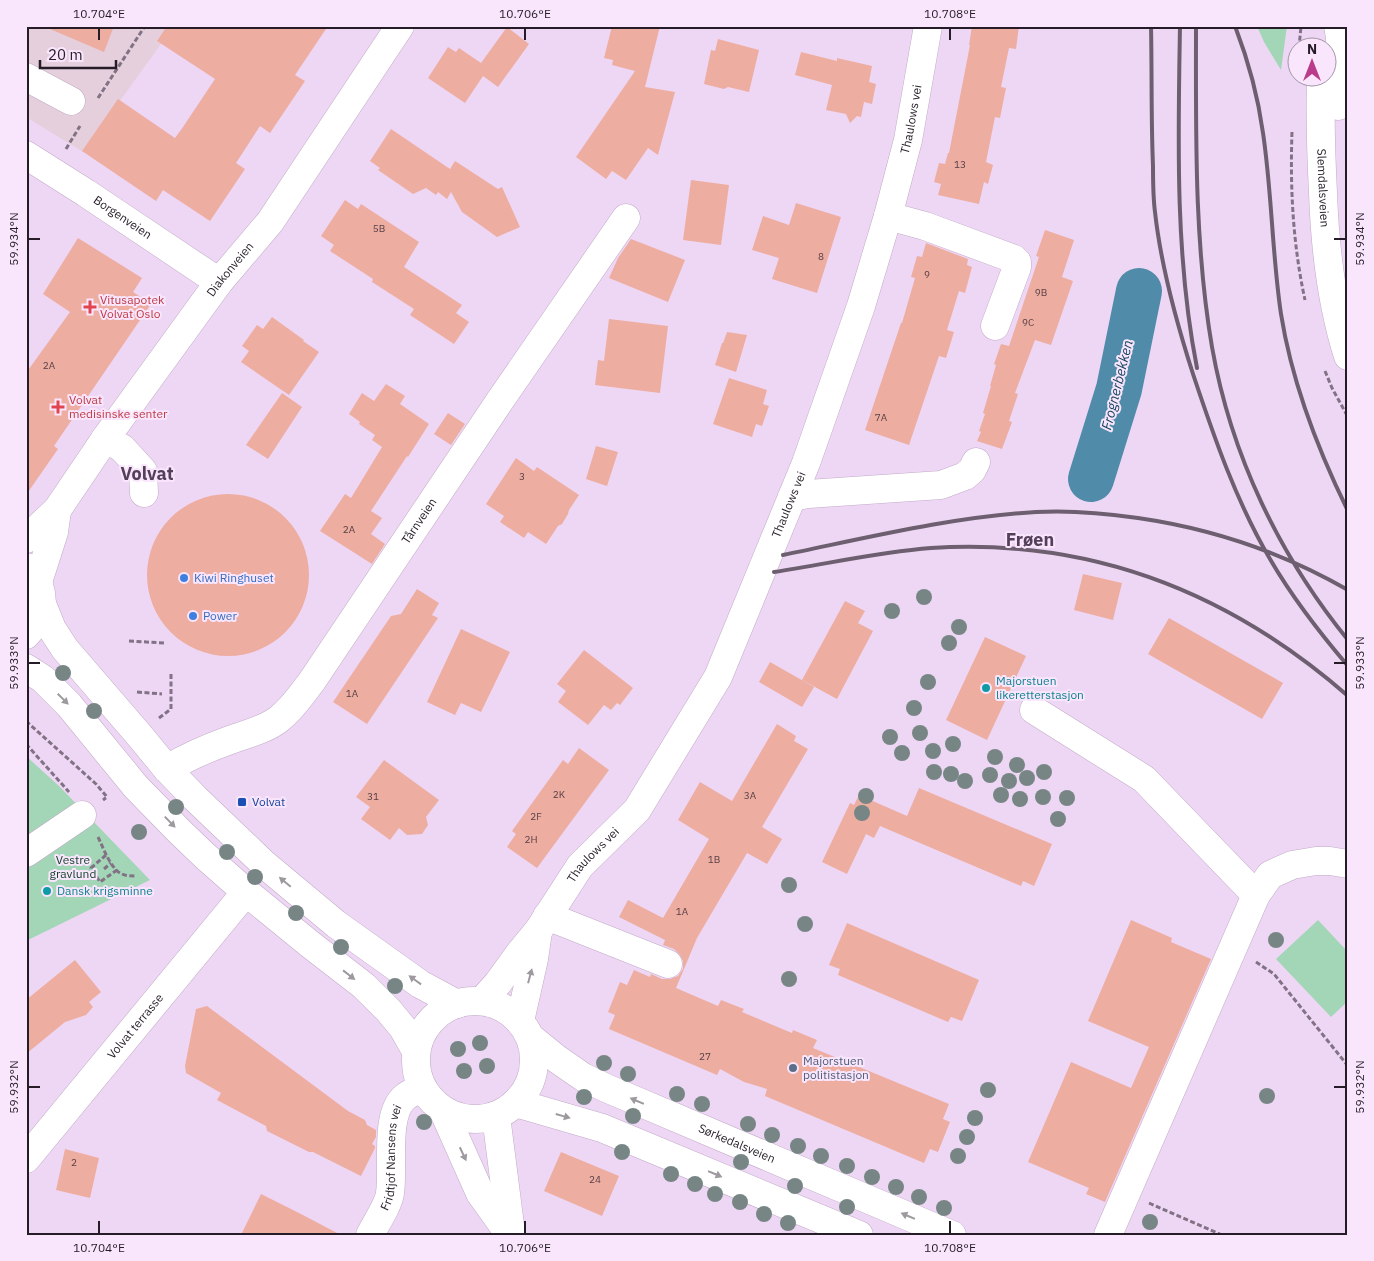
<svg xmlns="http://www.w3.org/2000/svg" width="1374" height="1261" font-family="'IBM Plex Sans',sans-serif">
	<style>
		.medical { fill: #e5cfdc }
		.green { fill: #a3d6b7 }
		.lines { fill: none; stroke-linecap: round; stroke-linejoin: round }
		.river { stroke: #508baa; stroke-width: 46 }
		.building { fill: #eeada1 }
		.minor-casing { stroke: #c2abc7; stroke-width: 29 }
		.major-casing { stroke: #c2abc7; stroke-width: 29 }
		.path { stroke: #817285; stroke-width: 3; stroke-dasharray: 5 2.5; stroke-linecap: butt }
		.minor { stroke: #fff; stroke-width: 28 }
		.major { stroke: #fff; stroke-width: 28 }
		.rail { stroke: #6d5f70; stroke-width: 4 }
		.tree { fill: #778685 }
		.oneway { fill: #9d999e }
		.ticks { fill: none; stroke: #251c27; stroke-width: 2 }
		.health-dot { fill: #e0444e; stroke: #f9e6fd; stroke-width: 2 }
		.shop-dot { fill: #3f7fe0; stroke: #f9e6fd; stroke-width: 2 }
		.culture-dot { fill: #0f9aa8; stroke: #f9e6fd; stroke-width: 2 }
		.transit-dot { fill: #1a4fb4; stroke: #f9e6fd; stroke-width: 2 }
		.service-dot { fill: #5c6f8a; stroke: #f9e6fd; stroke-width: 2 }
		.labels { text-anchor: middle; stroke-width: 4; stroke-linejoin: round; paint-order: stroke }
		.number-label { font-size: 10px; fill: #574046 }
		.street-label { font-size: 12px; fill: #251c27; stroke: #f9e6fd }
		.health-label { font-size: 12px; fill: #be3a42; stroke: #f9e6fd; text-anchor: start }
		.shop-label { font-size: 12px; fill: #366cbe; stroke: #f9e6fd; text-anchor: start }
		.culture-label { font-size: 12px; fill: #0d838f; stroke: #f9e6fd; text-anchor: start }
		.transit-label { font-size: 12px; fill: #164399; stroke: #f9e6fd; text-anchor: start }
		.park-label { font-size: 12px; fill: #15432b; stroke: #f9e6fd }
		.service-label { font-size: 12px; fill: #4e5e75; stroke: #f9e6fd; text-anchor: start }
		.water-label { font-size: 14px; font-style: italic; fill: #15455d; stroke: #f9e6fd }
		.district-label { font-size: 18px; font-weight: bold; fill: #544159; stroke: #f9e6fd }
		.neatline { fill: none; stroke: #251c27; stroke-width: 2 }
		.ticks-label { font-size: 12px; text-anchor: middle; fill: #251c27 }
	</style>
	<rect width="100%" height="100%" fill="#eed7f4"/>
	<!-- medical -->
	<path class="medical" d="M 26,26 L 174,26 L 83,152 L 26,117 Z"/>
	<!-- green -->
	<path class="green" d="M 1257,26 L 1287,26 L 1281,70 L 1264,42 Z
		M 26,756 L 59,786 L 150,880 L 26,941 Z
		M 1318,920 L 1348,952 L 1348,1001 L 1331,1017 L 1276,959 Z"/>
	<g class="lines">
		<!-- river -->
		<path class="river" d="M 1091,479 L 1119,389 L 1139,291"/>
	</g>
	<!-- building -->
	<path class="building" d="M 43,26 L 114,26 L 104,52 Z
		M 167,26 L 328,26 L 295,75 L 305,81 L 270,133 L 260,126 L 236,163 L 245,169 L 210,221 L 163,190 L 156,201 L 82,151 L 118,99 L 175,138 L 183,127 L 215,79 L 157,41 Z
		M 612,26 L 660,26 L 645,87 L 675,92 L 658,155 L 648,148 L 626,180 L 612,171 L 606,179 L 576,157 L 635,71 L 612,65 L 613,60 L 604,58 Z
		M 972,26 L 1019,26 L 1016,49 L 1009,48 L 1001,87 L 1006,88 L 1000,118 L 995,117 L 986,162 L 993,165 L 988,184 L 984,182 L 979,204 L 938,195 L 941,184 L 934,182 L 939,163 L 945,164 L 948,153 L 949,153 L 970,45 L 969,45 Z
		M 507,27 L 529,44 L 498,87 L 483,76 L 465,103 L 428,78 L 448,47 L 456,52 L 459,48 L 481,63 Z
		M 718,39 L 759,50 L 749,92 L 728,87 L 724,89 L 704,84 L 711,50 L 715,51 Z
		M 801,52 L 837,61 L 837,58 L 872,66 L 869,82 L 876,84 L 872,104 L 864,102 L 861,117 L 857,116 L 850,123 L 846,114 L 826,110 L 832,85 L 795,75 Z
		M 391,129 L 450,169 L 455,161 L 498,189 L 502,187 L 520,227 L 497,237 L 462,212 L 451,192 L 447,199 L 438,192 L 436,195 L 426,188 L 413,194 L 378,170 L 380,168 L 370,161 Z
		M 691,180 L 729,185 L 721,245 L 683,240 Z
		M 345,200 L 358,209 L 361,204 L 419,242 L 404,267 L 462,305 L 456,313 L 469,322 L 454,344 L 410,315 L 414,309 L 372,282 L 373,279 L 330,251 L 334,245 L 321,236 Z
		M 796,203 L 841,217 L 817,293 L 772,279 L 779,258 L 752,250 L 763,216 L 789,225 Z
		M 1045,230 L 1074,240 L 1062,277 L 1073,281 L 1051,345 L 1035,340 L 1015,393 L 1018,394 L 1009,421 L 1012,422 L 1002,449 L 977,441 L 981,432 L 979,431 L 985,414 L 983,413 L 991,386 L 990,386 L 996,365 L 994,364 L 1001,344 L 1009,346 L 1039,257 L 1036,256 Z
		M 78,238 L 142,278 L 133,292 L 151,304 L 54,446 L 58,449 L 26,495 L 26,373 L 70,312 L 43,294 Z
		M 631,239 L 685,260 L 668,302 L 609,278 L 618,258 Z
		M 926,243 L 968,259 L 967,265 L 972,267 L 965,293 L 959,291 L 947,330 L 954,332 L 946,358 L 939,356 L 909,445 L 865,430 L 901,323 L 902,323 L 915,278 L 911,277 L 917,256 L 922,257 Z
		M 272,317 L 304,340 L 303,341 L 319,352 L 289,395 L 241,362 L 249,351 L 242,346 L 257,325 L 263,329 Z
		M 609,319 L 668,326 L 660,393 L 595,385 L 598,360 L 604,361 Z
		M 727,332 L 747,335 L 736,372 L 715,365 L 722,343 L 723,343 Z
		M 729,378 L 767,390 L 763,404 L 769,406 L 762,426 L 756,424 L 752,437 L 713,424 Z
		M 386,384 L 405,396 L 400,404 L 429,424 L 408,457 L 407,456 L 371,511 L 382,518 L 371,534 L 385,544 L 372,564 L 320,531 L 345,494 L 351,498 L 382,447 L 372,440 L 375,435 L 359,424 L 360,422 L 349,414 L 362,393 L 374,401 Z
		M 282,393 L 302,407 L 268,459 L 246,445 Z
		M 448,413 L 465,424 L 451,445 L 434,434 Z
		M 596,446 L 618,452 L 607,486 L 586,479 Z
		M 516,458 L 534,471 L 537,467 L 579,495 L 569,510 L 568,514 L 562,524 L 558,526 L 546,544 L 528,532 L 524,538 L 500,522 L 504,516 L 486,504 Z
		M147 575a81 81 0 1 1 162 0a81 81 0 1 1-162 0Z
		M 1083,574 L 1122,583 L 1113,620 L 1074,610 Z
		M 417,589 L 439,603 L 432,615 L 438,618 L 367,724 L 333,702 L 391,616 L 401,614 Z
		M 845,601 L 865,611 L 858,623 L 873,631 L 837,699 L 802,680 Z
		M 1169,618 L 1283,683 L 1262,719 L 1148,654 Z
		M 461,629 L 510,652 L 481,712 L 461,703 L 455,715 L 427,702 Z
		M 985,637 L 1026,656 L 987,740 L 946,720 Z
		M 584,650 L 633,688 L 620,705 L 617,703 L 611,710 L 604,705 L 588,725 L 558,702 L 566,691 L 557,684 Z
		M 770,662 L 814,687 L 802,707 L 759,682 Z
		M 777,724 L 796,736 L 794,741 L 808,749 L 762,827 L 782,839 L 767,864 L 747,853 L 697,938 L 676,988 L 718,1006 L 721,1000 L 744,1009 L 742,1012 L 792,1033 L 793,1030 L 817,1040 L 813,1048 L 949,1104 L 943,1119 L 950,1122 L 938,1152 L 930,1149 L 924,1163 L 765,1096 L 767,1089 L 744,1082 L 720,1069 L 717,1075 L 609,1029 L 615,1015 L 608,1012 L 620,982 L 627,985 L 634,970 L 650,977 L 651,974 L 662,979 L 670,979 L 678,976 L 683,969 L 683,961 L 680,955 L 674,949 L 663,945 L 665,940 L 619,917 L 628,900 L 663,918 L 709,839 L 678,820 L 700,782 L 732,801 Z
		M 579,748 L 609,770 L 537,868 L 507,847 L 516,834 L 512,831 L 563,760 L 568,764 Z
		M 384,760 L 439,800 L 426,817 L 428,825 L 422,834 L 407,835 L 399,828 L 390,840 L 361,819 L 370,807 L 356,797 Z
		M 919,788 L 1052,844 L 1034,886 L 1023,881 L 1021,886 L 880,826 L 874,838 L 866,834 L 847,874 L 822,862 L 850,803 L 854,805 L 859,795 L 907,816 Z
		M 1131,920 L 1172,938 L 1171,942 L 1211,959 L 1105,1202 L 1086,1194 L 1089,1188 L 1028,1162 L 1071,1062 L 1131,1088 L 1149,1047 L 1088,1021 Z
		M 847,923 L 979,980 L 962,1021 L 951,1017 L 948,1022 L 838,975 L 840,969 L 829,965 Z
		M 75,960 L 101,992 L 89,1002 L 93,1007 L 86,1015 L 65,1022 L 26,1054 L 26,1000 Z
		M 207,1006 L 348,1111 L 365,1120 L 367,1125 L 376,1130 L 376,1137 L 372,1144 L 375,1146 L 375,1148 L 361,1176 L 313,1152 L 309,1152 L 267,1131 L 266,1126 L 217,1100 L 221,1093 L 186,1073 L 185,1066 L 196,1009 Z
		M 65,1149 L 99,1158 L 90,1198 L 56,1190 Z
		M 561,1152 L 619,1176 L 602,1216 L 544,1191 Z
		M 261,1194 L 299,1213 L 341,1235 L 241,1235 Z"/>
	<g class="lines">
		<!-- minor casing -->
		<g class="minor-casing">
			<g id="minor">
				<path d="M 26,77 L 71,101"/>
				<path id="s1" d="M 26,155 L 86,193 L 219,282"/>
				<path d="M 888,216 L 925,226 L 1014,259 L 1017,262 L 1017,267 L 995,326"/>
				<path d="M 105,439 L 122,448 L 143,471 L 144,493"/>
				<path d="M 792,497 L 808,494 L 941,485 L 965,476 L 972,470 L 976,462"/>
				<path id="s2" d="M 26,539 L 57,510 L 105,439 L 219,282 L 270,222 L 400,26"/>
				<path d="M 38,582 L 54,532 L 57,510"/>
				<path d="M 1034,710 L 1144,779 L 1256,895"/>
				<path id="s3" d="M 167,769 C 187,757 208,748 230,740 C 246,734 265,730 279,719 C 293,708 302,694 312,681 L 499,402 L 626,218"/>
				<path d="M 26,853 L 82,815"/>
				<path d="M 547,916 L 668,964"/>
				<path id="s4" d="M 482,1001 L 498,983 L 519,954 L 538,931 L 580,866 L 637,810 L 718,677 L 806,463 L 861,306 L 888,216 L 908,140 L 928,26"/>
				<path d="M 520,1021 L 534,959 L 538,931"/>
				<path d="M 443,1110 L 480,1193 L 510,1235"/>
				<path d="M 496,1116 L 511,1233"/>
				<path id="s5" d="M 26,1159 L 246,892"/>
				<path id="s6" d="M 370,1235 C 375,1225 389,1204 390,1193 C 394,1168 384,1114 405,1097 C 410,1093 417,1090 422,1088"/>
				<path d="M 1108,1235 L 1256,895 L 1270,875 L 1292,865 L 1316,861 L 1330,861 L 1348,864"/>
			</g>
		</g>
		<!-- major casing -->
		<g class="major-casing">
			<g id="major">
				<path id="s7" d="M 1321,78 C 1320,116 1321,154 1323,193 C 1325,248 1331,303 1348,356"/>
				<path d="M 1338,106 L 1340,37 L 1338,26"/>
				<path d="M 26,567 L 32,573 L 38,582 L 41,593 L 42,604 L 52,629 L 65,649 L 139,735 L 167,769 L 195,798 L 264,864 L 336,924 L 420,984 L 457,1004"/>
				<path d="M 26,635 L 38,621 L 42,604"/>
				<path d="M 26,668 L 43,679 L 69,705 L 136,787 L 179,831 L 205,856 L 246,892 L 311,945 L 364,986 L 389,1011 L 403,1028 L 416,1051"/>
				<circle cx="475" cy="1060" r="59"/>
				<path id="s8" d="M 530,1037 L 557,1059 L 583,1077 L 606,1088 L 952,1235"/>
				<path d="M 516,1103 L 602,1128 L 859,1235"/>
			</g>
		</g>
		<!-- path -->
		<path class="path" d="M 1299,48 L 1301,26
			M 98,98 L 145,26
			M 1292,132 C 1290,189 1293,245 1305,300
			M 66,149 L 80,126
			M 1325,371 L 1332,388 L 1348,417
			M 129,641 L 164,643
			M 137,692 L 162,694
			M 159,718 L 171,709 L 171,672
			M 26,721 L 96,784 L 107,797 L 103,800
			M 26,744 L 69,792
			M 98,837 C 103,847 111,870 122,874 C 126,876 131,876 135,876
			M 106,855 L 91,868 L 100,882 L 117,870
			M 104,869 L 111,863
			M 1256,962 L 1274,974 L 1348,1066
			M 1149,1203 L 1222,1235"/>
		<!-- minor -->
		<use href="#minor" class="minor"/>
		<!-- major -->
		<use href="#major" class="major"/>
		<!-- rail -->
		<path class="rail" d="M 1151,26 C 1152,73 1151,120 1153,166 C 1153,181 1153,197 1155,212 C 1161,267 1176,321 1193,374 C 1214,437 1236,501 1270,559 C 1292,597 1319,632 1348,666
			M 1180,26 C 1178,139 1175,257 1197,368
			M 1196,26 C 1196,133 1194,242 1212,347 C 1231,455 1279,555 1348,640
			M 1235,26 C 1248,60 1258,96 1263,133 C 1272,193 1272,254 1281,314 C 1292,383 1317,448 1348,511
			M 783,555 C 866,538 951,517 1036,512 C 1070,510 1104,513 1138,518 C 1214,529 1282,552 1348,590
			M 774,572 C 827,564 878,552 931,548 C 1090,538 1229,592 1348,696"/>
	</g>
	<!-- trees -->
	<g class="tree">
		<circle cx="924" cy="597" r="8"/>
		<circle cx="892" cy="611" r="8"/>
		<circle cx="959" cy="627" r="8"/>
		<circle cx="949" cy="643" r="8"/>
		<circle cx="63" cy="673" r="8"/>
		<circle cx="928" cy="682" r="8"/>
		<circle cx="914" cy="708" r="8"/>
		<circle cx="94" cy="711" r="8"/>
		<circle cx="920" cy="733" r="8"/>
		<circle cx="890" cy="737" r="8"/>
		<circle cx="953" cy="744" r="8"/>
		<circle cx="933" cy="751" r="8"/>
		<circle cx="902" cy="753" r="8"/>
		<circle cx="995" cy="757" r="8"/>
		<circle cx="1017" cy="765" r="8"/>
		<circle cx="934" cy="772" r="8"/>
		<circle cx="1044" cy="772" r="8"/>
		<circle cx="951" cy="774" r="8"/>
		<circle cx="990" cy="775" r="8"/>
		<circle cx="1027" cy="778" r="8"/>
		<circle cx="965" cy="781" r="8"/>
		<circle cx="1009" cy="781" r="8"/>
		<circle cx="1001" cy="795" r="8"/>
		<circle cx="866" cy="796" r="8"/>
		<circle cx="1043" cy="797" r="8"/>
		<circle cx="1067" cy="798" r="8"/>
		<circle cx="1020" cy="799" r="8"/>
		<circle cx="176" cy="807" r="8"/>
		<circle cx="862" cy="813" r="8"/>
		<circle cx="1058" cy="819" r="8"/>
		<circle cx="139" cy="832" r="8"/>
		<circle cx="227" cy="852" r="8"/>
		<circle cx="255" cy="877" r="8"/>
		<circle cx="789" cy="885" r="8"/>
		<circle cx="296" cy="913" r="8"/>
		<circle cx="805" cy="924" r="8"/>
		<circle cx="1276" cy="940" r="8"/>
		<circle cx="341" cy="947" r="8"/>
		<circle cx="789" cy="979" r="8"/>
		<circle cx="395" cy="986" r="8"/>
		<circle cx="480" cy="1043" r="8"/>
		<circle cx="458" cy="1049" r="8"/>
		<circle cx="604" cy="1063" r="8"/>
		<circle cx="487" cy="1066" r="8"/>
		<circle cx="464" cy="1071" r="8"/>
		<circle cx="628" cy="1074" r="8"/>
		<circle cx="988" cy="1090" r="8"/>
		<circle cx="677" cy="1094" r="8"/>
		<circle cx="1267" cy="1096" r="8"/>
		<circle cx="584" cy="1097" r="8"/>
		<circle cx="702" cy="1104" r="8"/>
		<circle cx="633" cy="1116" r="8"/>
		<circle cx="975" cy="1118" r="8"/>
		<circle cx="424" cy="1122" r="8"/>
		<circle cx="748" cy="1124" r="8"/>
		<circle cx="772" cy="1135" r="8"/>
		<circle cx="967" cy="1137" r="8"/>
		<circle cx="798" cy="1146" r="8"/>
		<circle cx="622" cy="1152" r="8"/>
		<circle cx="821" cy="1156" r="8"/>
		<circle cx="958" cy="1156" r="8"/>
		<circle cx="741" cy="1162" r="8"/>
		<circle cx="847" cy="1166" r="8"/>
		<circle cx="671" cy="1174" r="8"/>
		<circle cx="872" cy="1177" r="8"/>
		<circle cx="695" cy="1184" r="8"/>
		<circle cx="795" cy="1186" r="8"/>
		<circle cx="896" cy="1187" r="8"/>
		<circle cx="715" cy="1194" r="8"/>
		<circle cx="919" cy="1197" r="8"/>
		<circle cx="740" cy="1202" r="8"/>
		<circle cx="847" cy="1207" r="8"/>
		<circle cx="944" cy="1208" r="8"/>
		<circle cx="764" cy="1214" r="8"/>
		<circle cx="1150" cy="1222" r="8"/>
		<circle cx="788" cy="1223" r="8"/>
	</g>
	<!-- one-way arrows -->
	<defs><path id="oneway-solid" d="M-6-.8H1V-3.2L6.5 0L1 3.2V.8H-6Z" transform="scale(1.25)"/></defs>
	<g class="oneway">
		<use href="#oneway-solid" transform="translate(63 699) rotate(45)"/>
		<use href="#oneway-solid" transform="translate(170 822) rotate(46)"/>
		<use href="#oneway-solid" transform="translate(285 882) rotate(-140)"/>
		<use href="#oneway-solid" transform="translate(349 975) rotate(38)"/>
		<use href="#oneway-solid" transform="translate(530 976) rotate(-75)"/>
		<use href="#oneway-solid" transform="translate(415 980) rotate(-144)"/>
		<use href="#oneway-solid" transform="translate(637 1101) rotate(-157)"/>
		<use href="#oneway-solid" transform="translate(563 1116) rotate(16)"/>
		<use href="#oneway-solid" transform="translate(463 1154) rotate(65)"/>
		<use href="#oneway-solid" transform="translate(715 1174) rotate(23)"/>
		<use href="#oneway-solid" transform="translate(908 1216) rotate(-157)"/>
	</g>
	<!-- ticks -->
	<path class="ticks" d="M 99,28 L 99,40M 525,28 L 525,40M 950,28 L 950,40M 28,239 L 40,239M 1334,239 L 1346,239M 28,663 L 40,663M 1334,663 L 1346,663M 28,1087 L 40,1087M 1334,1087 L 1346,1087M 99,1221 L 99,1234M 525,1221 L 525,1234M 950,1221 L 950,1234"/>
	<!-- markers -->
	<g class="health-dot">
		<path d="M87.5 299.5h5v5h5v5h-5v5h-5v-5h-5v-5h5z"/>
		<path d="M55.5 399.5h5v5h5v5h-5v5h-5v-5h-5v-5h5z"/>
	</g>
	<g class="shop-dot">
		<circle cx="184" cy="578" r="5"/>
		<circle cx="193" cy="616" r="5"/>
	</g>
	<g class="culture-dot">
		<circle cx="986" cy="688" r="5"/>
		<circle cx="47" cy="891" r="5"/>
	</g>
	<rect class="transit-dot" x="237" y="797" width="10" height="10" rx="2.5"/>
	<circle class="service-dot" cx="793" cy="1068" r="5"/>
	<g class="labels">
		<!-- number labels -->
		<g class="number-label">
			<text x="960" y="168">13</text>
			<text x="379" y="232">5B</text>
			<text x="821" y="260">8</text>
			<text x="927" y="278">9</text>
			<text x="1041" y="296">9B</text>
			<text x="1028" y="326">9C</text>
			<text x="49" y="369">2A</text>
			<text x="881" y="421">7A</text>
			<text x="522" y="480">3</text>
			<text x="349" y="533">2A</text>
			<text x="352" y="697">1A</text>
			<text x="559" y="798">2K</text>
			<text x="750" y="799">3A</text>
			<text x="373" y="800">31</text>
			<text x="536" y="820">2F</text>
			<text x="531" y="843">2H</text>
			<text x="714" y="863">1B</text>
			<text x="682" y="915">1A</text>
			<text x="705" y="1060">27</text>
			<text x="74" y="1166">2</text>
			<text x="595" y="1183">24</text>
		</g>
		<!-- street labels -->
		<g class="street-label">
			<text dy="4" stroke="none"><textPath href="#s4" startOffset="994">Thaulows vei</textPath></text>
			<text dy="4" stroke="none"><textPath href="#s7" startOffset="110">Slemdalsveien</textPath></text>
			<text dy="4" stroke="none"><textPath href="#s1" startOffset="115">Borgenveien</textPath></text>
			<text dy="4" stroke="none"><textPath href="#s2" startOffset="339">Diakonveien</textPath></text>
			<text dy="4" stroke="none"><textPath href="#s4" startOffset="589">Thaulows vei</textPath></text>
			<text dy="4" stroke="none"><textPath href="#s3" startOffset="366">Tårnveien</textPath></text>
			<text dy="4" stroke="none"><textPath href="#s4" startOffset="184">Thaulows vei</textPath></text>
			<text dy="4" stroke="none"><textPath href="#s5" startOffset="172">Volvat terrasse</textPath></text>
			<text dy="4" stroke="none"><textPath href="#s8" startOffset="234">Sørkedalsveien</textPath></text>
			<text dy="4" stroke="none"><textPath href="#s6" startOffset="82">Fridtjof Nansens vei</textPath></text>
		</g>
		<!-- health labels -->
		<g class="health-label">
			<text x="100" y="304">Vitusapotek<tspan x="100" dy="14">Volvat Oslo</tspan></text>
			<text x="69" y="404">Volvat<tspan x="69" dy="14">medisinske senter</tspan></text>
		</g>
		<!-- shop labels -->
		<g class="shop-label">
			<text x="194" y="582">Kiwi Ringhuset</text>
			<text x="203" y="620">Power</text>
		</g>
		<!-- culture labels -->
		<g class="culture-label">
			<text x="996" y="685">Majorstuen<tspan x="996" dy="14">likeretterstasjon</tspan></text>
			<text x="57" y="895">Dansk krigsminne</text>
		</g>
		<!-- transit labels -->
		<g class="transit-label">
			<text x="252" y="806">Volvat</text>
		</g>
		<!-- park labels -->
		<g class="park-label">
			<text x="73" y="864">Vestre<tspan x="73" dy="14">gravlund</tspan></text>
		</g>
		<!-- service labels -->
		<g class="service-label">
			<text x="803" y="1065">Majorstuen<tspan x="803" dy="14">politistasjon</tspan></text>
		</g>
		<!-- water labels -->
		<g class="water-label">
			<text transform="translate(1117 385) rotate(-76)" y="5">Frognerbekken</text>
		</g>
		<!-- district labels -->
		<g class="district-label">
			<text x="147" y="480">Volvat</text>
			<text x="1030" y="546">Frøen</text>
		</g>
	</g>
	<!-- border -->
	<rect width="1374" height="1261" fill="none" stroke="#f9e6fd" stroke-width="55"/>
	<!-- north arrow -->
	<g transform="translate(1312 62)"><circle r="24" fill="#f9e6fd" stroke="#a495a7"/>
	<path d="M0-4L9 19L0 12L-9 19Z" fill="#b93b8a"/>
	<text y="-8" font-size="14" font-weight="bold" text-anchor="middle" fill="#251c27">N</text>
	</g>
	<!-- scale -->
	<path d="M40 60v8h76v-8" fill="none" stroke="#251c27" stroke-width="2.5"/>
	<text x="48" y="60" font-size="15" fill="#251c27" stroke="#f9e6fd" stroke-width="4" paint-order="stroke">20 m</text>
	<rect x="28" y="28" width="1318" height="1206" class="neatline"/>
	<g class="ticks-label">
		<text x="99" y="18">10.704°E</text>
		<text x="525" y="18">10.706°E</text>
		<text x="950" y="18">10.708°E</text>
		<text transform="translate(14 239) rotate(-90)" y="4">59.934°N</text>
		<text transform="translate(1360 239) rotate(-90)" y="4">59.934°N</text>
		<text transform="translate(14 663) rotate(-90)" y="4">59.933°N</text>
		<text transform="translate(1360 663) rotate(-90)" y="4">59.933°N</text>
		<text transform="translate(14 1087) rotate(-90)" y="4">59.932°N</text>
		<text transform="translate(1360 1087) rotate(-90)" y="4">59.932°N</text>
		<text x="99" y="1252">10.704°E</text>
		<text x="525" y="1252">10.706°E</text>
		<text x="950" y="1252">10.708°E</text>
	</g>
</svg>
